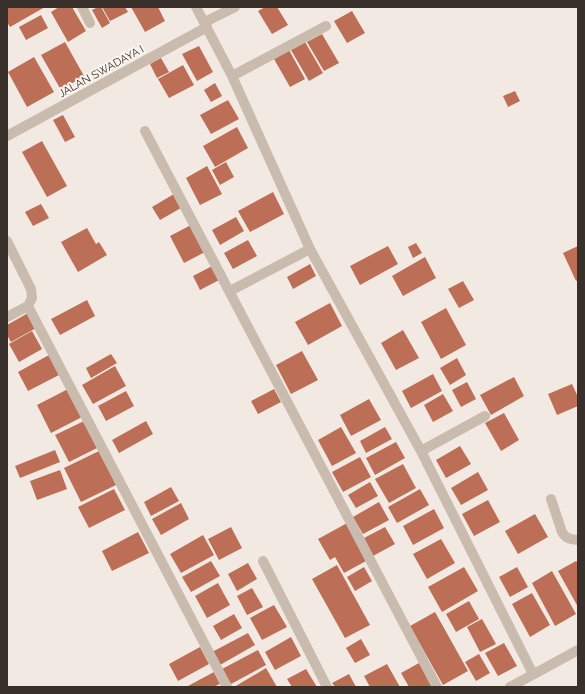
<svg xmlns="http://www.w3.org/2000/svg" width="585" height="694" font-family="Raleway,sans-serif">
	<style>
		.building { fill: #bc6e56 }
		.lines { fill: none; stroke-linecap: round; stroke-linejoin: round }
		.street { stroke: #cabbaf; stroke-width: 10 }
		.labels { text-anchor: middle; stroke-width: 4; stroke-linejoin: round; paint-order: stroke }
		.street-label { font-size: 11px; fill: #39302c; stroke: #faf4ef }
	</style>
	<rect width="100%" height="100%" fill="#f2eae2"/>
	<!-- building -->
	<path class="building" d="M 7,7 L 45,7 L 10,27 L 7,22 Z
		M 59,7 L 72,7 L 86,31 L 68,42 L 51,12 Z
		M 98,7 L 101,7 L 110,23 L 102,28 L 92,10 Z
		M 102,7 L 125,7 L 128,12 L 110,21 Z
		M 131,7 L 158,7 L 165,21 L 145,32 Z
		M 265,7 L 277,7 L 288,25 L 272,34 L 258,11 Z
		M 352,11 L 365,33 L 347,43 L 334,21 Z
		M 41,15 L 48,28 L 26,40 L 19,27 Z
		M 322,34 L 339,63 L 324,71 L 307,42 Z
		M 65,42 L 84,76 L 61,90 L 41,55 Z
		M 305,42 L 323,73 L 309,81 L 291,50 Z
		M 199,46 L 213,72 L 197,81 L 182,54 Z
		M 289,50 L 305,79 L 290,87 L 274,59 Z
		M 34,57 L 54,92 L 27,107 L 8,72 Z
		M 161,58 L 169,72 L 157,78 L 150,64 Z
		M 183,65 L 194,85 L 169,98 L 158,79 Z
		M 215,83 L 222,96 L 211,102 L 204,90 Z
		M 515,91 L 520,101 L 508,107 L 503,96 Z
		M 228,100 L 239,119 L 211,134 L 200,115 Z
		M 63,115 L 75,137 L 65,142 L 53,120 Z
		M 237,127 L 248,148 L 215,167 L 203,146 Z
		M 42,141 L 67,186 L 47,197 L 22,152 Z
		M 226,162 L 234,177 L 220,185 L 212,170 Z
		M 207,166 L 222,194 L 200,205 L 186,178 Z
		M 273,192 L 284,214 L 250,232 L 238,211 Z
		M 174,194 L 181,208 L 160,220 L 152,207 Z
		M 41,204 L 49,218 L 33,226 L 25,212 Z
		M 236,217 L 244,231 L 220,245 L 212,230 Z
		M 191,225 L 205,252 L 184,263 L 170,236 Z
		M 87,228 L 96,244 L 99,242 L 107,255 L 78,272 L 61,242 Z
		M 248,240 L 257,256 L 233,269 L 224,253 Z
		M 416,243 L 422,253 L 413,258 L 408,247 Z
		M 388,246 L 398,264 L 360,285 L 350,266 Z
		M 578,246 L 578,280 L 576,281 L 563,253 Z
		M 425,257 L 436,278 L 403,296 L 392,276 Z
		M 310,264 L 316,276 L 293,289 L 287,277 Z
		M 214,265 L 221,279 L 200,290 L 193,276 Z
		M 463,281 L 474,300 L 459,308 L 448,289 Z
		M 87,300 L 95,316 L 60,335 L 51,319 Z
		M 330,303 L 342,326 L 308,345 L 295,322 Z
		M 446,308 L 466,345 L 441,359 L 421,322 Z
		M 30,312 L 38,327 L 11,342 L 7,335 L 7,325 Z
		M 403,330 L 419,358 L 396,370 L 381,343 Z
		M 32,331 L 42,349 L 19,362 L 9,344 Z
		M 302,351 L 318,380 L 291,394 L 276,365 Z
		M 111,354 L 117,363 L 91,378 L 86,368 Z
		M 49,355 L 59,375 L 28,391 L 18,372 Z
		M 457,358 L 466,375 L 450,385 L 440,368 Z
		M 115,366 L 126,386 L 93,404 L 82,385 Z
		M 433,374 L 442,391 L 411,408 L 402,391 Z
		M 514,377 L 524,396 L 491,415 L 480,395 Z
		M 467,382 L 476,399 L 461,407 L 452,390 Z
		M 572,384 L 578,397 L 578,406 L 557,415 L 548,394 Z
		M 68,389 L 82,417 L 51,433 L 37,405 Z
		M 274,389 L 281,402 L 258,414 L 251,401 Z
		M 126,391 L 134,406 L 106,421 L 98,406 Z
		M 443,394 L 453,411 L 433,422 L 424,405 Z
		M 369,399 L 381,420 L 351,436 L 340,415 Z
		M 504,413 L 519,440 L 501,451 L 485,423 Z
		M 84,421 L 97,448 L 69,462 L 55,435 Z
		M 146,421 L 153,434 L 119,453 L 112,440 Z
		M 341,427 L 356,453 L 332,466 L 318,440 Z
		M 385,427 L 392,439 L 366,453 L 360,441 Z
		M 396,442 L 405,458 L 375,475 L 366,458 Z
		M 460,446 L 471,464 L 446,478 L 436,460 Z
		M 55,450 L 60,462 L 20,478 L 15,466 Z
		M 99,451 L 116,485 L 81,502 L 64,468 Z
		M 360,457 L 371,477 L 343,492 L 332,472 Z
		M 403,464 L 416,488 L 389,503 L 375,479 Z
		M 60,470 L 67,489 L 37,500 L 30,481 Z
		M 478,472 L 488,490 L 461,505 L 451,488 Z
		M 370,482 L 378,496 L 356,508 L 348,495 Z
		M 171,487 L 179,501 L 151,516 L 144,502 Z
		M 114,489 L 125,510 L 89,528 L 78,507 Z
		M 420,489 L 429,505 L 397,523 L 388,507 Z
		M 488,500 L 500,522 L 474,536 L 462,514 Z
		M 379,502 L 389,520 L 363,534 L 353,517 Z
		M 181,503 L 189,519 L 161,535 L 152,519 Z
		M 434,509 L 444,528 L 413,545 L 403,526 Z
		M 535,514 L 548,537 L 518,554 L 505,531 Z
		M 349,522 L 366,561 L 344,573 L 335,557 L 330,560 L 318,539 Z
		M 231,527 L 242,548 L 219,560 L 208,539 Z
		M 385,527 L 395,544 L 373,556 L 364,538 Z
		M 138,532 L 149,553 L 112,571 L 102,551 Z
		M 203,535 L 214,555 L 181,573 L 170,554 Z
		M 441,539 L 455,563 L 427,579 L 413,554 Z
		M 211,561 L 220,576 L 191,592 L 182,577 Z
		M 576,561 L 578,563 L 578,607 L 558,571 Z
		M 248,563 L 257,579 L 237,591 L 228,574 Z
		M 337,565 L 370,625 L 345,638 L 312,579 Z
		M 364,567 L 372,581 L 355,591 L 347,577 Z
		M 464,567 L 478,591 L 442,612 L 428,587 Z
		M 517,567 L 528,587 L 510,597 L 499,577 Z
		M 552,571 L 576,614 L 555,626 L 532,583 Z
		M 218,583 L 230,605 L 207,618 L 195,596 Z
		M 252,588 L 263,607 L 247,615 L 237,596 Z
		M 532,593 L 550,625 L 530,637 L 512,604 Z
		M 469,601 L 479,619 L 456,632 L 446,614 Z
		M 274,605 L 287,627 L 262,640 L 250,618 Z
		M 435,612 L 468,671 L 443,685 L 410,626 Z
		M 234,614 L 242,628 L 221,640 L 213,626 Z
		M 482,619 L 496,644 L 480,652 L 467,627 Z
		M 248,633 L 255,645 L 220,665 L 212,652 Z
		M 291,637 L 301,656 L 275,670 L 265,652 Z
		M 361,639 L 370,655 L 355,663 L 346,648 Z
		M 504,643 L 517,666 L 498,676 L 485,653 Z
		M 200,647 L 209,664 L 178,681 L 169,664 Z
		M 258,650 L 266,665 L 231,684 L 222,669 Z
		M 479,654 L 490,673 L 476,681 L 465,662 Z
		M 419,663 L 432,687 L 409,687 L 401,673 Z
		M 387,664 L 400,687 L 370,687 L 364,676 Z
		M 266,668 L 277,687 L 234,687 Z
		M 306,669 L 317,687 L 292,687 L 287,679 Z
		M 214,672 L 220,684 L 213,687 L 186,687 Z
		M 349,674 L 356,687 L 335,687 L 332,683 Z"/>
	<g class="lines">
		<!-- street -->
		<path class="street" d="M 82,7 L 90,23
			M 196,7 L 232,76 L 310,249 L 421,451 L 533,674
			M 205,22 L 235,7
			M 232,76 L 326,26
			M 145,131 L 437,687
			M 7,136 L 207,27
			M 7,241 L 31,289 L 32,298 L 28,306
			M 230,291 L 310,249
			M 7,317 L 28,306 L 227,687
			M 421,451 L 485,416
			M 551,499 L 562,532 C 566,539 570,539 578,540
			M 263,561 L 327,687
			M 510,687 L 578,650"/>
	</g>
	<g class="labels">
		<!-- street labels -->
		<g class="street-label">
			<text transform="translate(101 71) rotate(-29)" y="4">JALAN SWADAYA I</text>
		</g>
	</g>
	<!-- border -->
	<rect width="585" height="694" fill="none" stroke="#39302c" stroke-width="16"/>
</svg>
